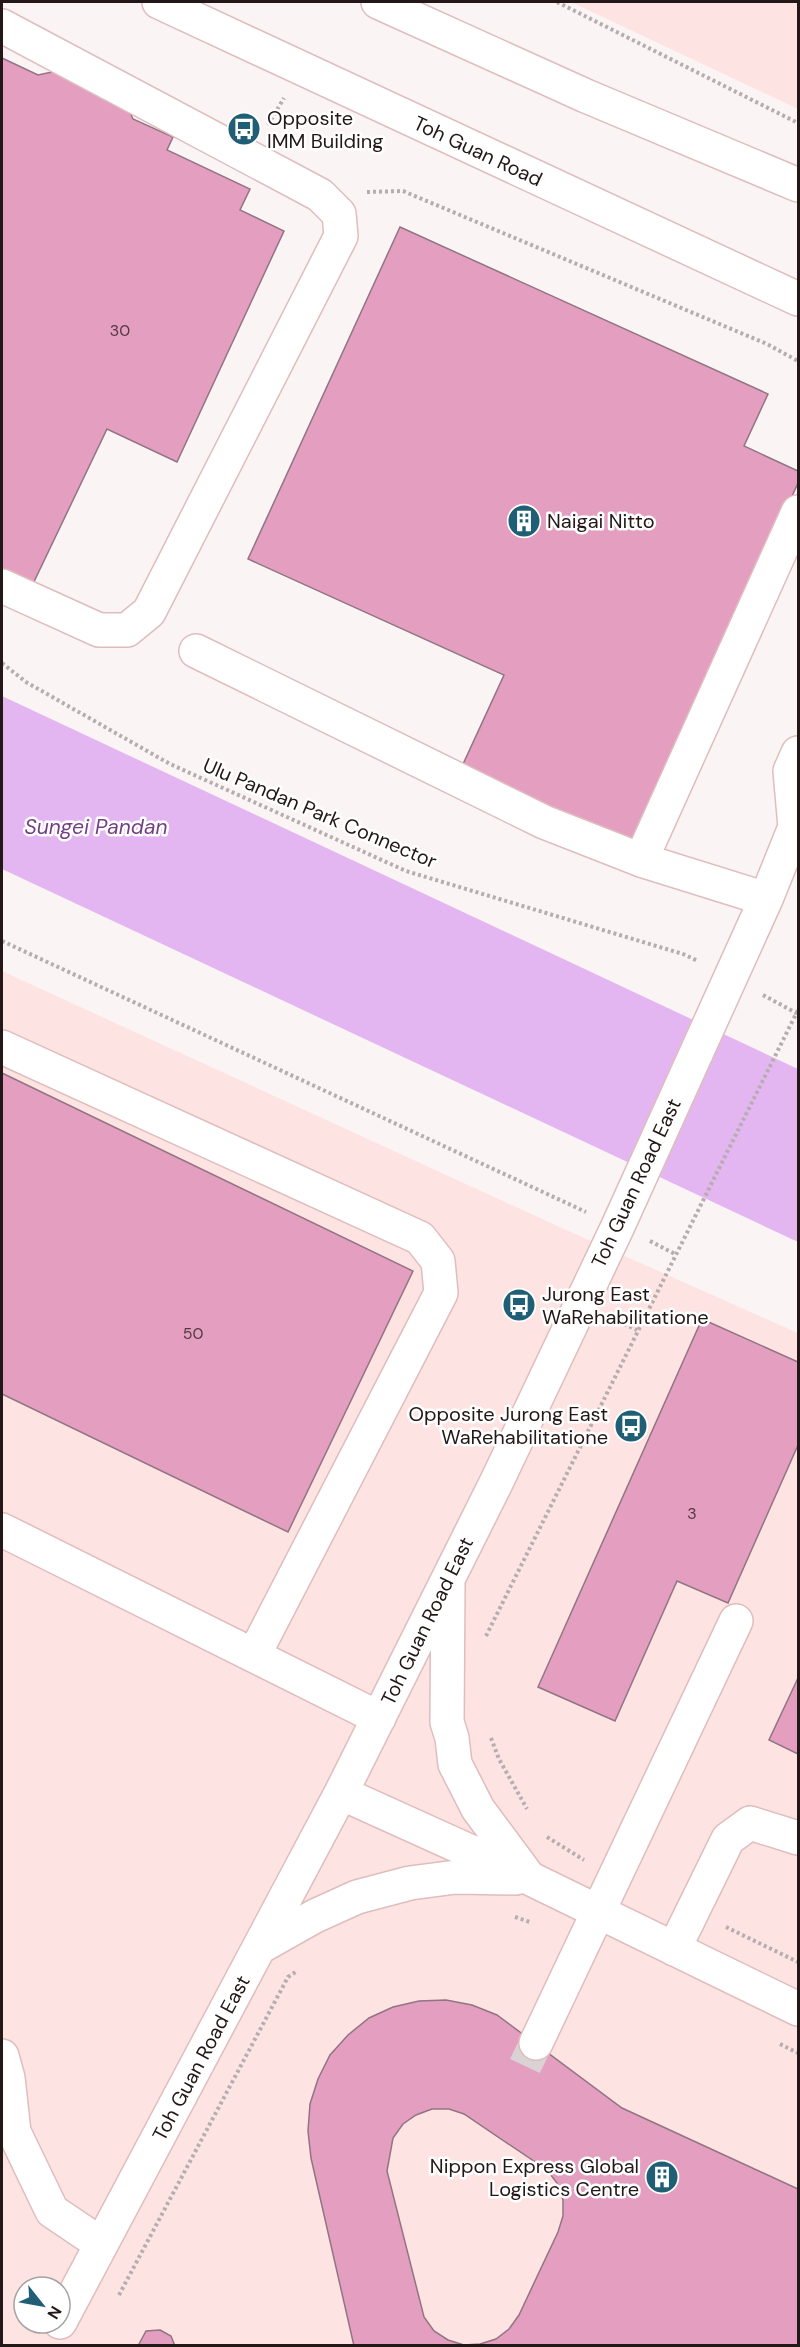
<svg xmlns="http://www.w3.org/2000/svg" width="800" height="2347" font-family="'DM Sans',sans-serif">
	<style>
		.built { fill: #fee3e3; fill-rule: evenodd }
		.water { fill: #e3b6f1 }
		.building { fill: #e49ec0; stroke: #917582; stroke-width: 1.5; fill-rule: evenodd }
		.lines { fill: none; stroke-linecap: round; stroke-linejoin: round }
		.minor-tunnel { stroke: #dbd3d3; stroke-width: 33; stroke-dasharray: 33 16; stroke-linecap: butt }
		.minor-casing { stroke: #dfbdbd; stroke-width: 36 }
		.major-casing { stroke: #dfbdbd; stroke-width: 36 }
		.path { stroke: #b6aeae; stroke-width: 4; stroke-dasharray: 3 3; stroke-linecap: butt }
		.minor { stroke: #fff; stroke-width: 33 }
		.major { stroke: #fff; stroke-width: 33 }
		.labels { text-anchor: middle; stroke-width: 5; stroke-linejoin: round; paint-order: stroke }
		.number-label { font-size: 16px; fill: #533941 }
		.poi-label { font-size: 20px; fill: #231717; stroke: #fff; text-anchor: start }
		.street-label { font-size: 20px; fill: #231717; stroke: #fff }
		.water-label { font-size: 21px; font-style: italic; fill: #743e84; stroke: #fff }
	</style>
	<rect width="100%" height="100%" fill="#fbf4f4"/>
	<!-- built -->
	<path class="built" d="M 571,2 L 798,2 L 798,109 Z
		M 2,971 L 564,1229 L 798,1333 L 798,2345 L 2,2345 ZM 24,2287 L 60,2287 L 60,2323 L 24,2323 Z"/>
	<!-- water -->
	<path class="water" d="M 2,696 L 798,1069 L 798,1242 L 2,869 Z"/>
	<!-- building -->
	<path class="building" d="M 2,58 L 38,75 L 52,72 L 74,73 L 128,108 L 133,119 L 173,137 L 167,150 L 250,189 L 240,210 L 284,231 L 177,462 L 107,429 L 31,588 L 2,574 Z
		M 400,227 L 768,394 L 744,446 L 798,471 L 798,483 L 630,853 L 458,775 L 504,675 L 248,559 Z
		M 2,1073 L 413,1271 L 288,1532 L 2,1394 Z
		M 702,1319 L 798,1362 L 798,1445 L 728,1603 L 677,1581 L 615,1721 L 538,1687 Z
		M 798,1678 L 798,1754 L 769,1740 Z
		M 446,2000 L 472,2005 L 497,2015 L 622,2108 L 798,2189 L 798,2346 L 354,2346 L 311,2158 L 308,2131 L 310,2104 L 318,2079 L 330,2055 L 348,2035 L 369,2018 L 393,2007 L 419,2001 ZM 432,2109 L 449,2109 L 464,2114 L 547,2170 L 557,2183 L 563,2200 L 563,2216 L 558,2232 L 519,2315 L 509,2329 L 496,2339 L 480,2344 L 464,2345 L 448,2340 L 434,2331 L 424,2317 L 387,2171 L 393,2138 L 403,2124 L 416,2115 Z
		M 160,2330 L 171,2336 L 175,2346 L 138,2346 L 146,2331 Z"/>
	<g class="lines">
		<!-- minor-tunnel -->
		<path class="minor-tunnel" d="M 525,2066 L 536,2043"/>
		<!-- minor casing -->
		<g class="minor-casing">
			<path id="minor" d="M 2,26 L 320,195 L 339,214 L 341,236 L 149,612 L 127,630 L 99,630 L 2,586
				M 196,651 L 544,822 L 641,860 L 766,899
				M 795,827 L 790,771 L 798,753
				M 641,860 L 798,512
				M 2,1047 L 420,1238 L 438,1261 L 441,1293 L 254,1655
				M 2,1530 L 379,1718
				M 448,1583 L 447,1722 L 452,1738 L 455,1764 L 478,1809 L 527,1875
				M 341,1793 L 529,1878 L 798,2009
				M 260,1947 L 315,1916 L 357,1897 L 410,1883 L 456,1877 L 516,1878
				M 674,1949 L 728,1839 L 750,1823 L 798,1838
				M 536,2043 L 736,1621
				M 2,2056 L 8,2078 L 14,2132 L 52,2211 L 101,2244
				M 60,2322 L 341,1793 L 496,1483 L 618,1226 L 766,899 L 795,827 L 798,823"/>
		</g>
		<!-- major casing -->
		<g class="major-casing">
			<path id="major" d="M 159,2 L 798,299
				M 378,2 L 586,96 L 798,185"/>
		</g>
		<!-- path -->
		<path class="path" d="M 557,2 L 798,123
			M 268,125 L 284,98
			M 367,192 L 403,191 L 767,344 L 798,361
			M 2,663 L 26,682 L 170,764 L 406,871 L 683,954 L 698,961
			M 2,941 L 586,1212
			M 763,995 L 798,1014
			M 650,1241 L 675,1254
			M 613,1319 L 637,1330
			M 486,1636 L 798,1010
			M 491,1738 L 499,1759 L 527,1809
			M 547,1837 L 584,1860
			M 515,1917 L 530,1922
			M 726,1927 L 798,1962
			M 780,2044 L 798,2053
			M 119,2295 L 288,1977 L 297,1971"/>
		<!-- minor -->
		<use href="#minor" class="minor"/>
		<!-- major -->
		<use href="#major" class="major"/>
	</g>
	<!-- icons -->
	<defs>
		<g id="bus-disc" transform="scale(1.725)"><circle r="9.5" fill="#1f5e74" stroke="#fff"/><path d="M-5-6H5V4H4V6H2V4H-2V6H-4V4H-5ZM-3.5-4V0h7V-4ZM-3.5 1.2v1.5H-2V1.2ZM2 1.2v1.5H3.5V1.2Z" fill="#fff"/></g>
		<g id="building-disc" transform="scale(1.725)"><circle r="9.5" fill="#1f5e74" stroke="#fff"/><path d="M-4-6H4V6H1V3H-1V6H-4ZM-2.5-4.3h1.7v1.8h-1.7ZM.8-4.3h1.7v1.8H.8ZM-2.5-1h1.7V.8h-1.7ZM.8-1h1.7V.8H.8Z" fill="#fff"/></g>
	</defs>
	<g fill-rule="evenodd">
		<use href="#bus-disc" x="244" y="129"/>
		<use href="#building-disc" x="524" y="521"/>
		<use href="#bus-disc" x="519" y="1305"/>
		<use href="#bus-disc" x="631" y="1426"/>
		<use href="#building-disc" x="662" y="2177"/>
	</g>
	<g class="labels">
		<!-- number labels -->
		<g class="number-label">
			<text x="120" y="336">30</text>
			<text x="193" y="1339">50</text>
			<text x="692" y="1519">3</text>
		</g>
		<!-- poi labels -->
		<g class="poi-label">
			<text x="267" y="125">Opposite<tspan x="267" dy="23">IMM Building</tspan></text>
			<text x="547" y="528">Naigai Nitto</text>
			<text x="542" y="1301">Jurong East<tspan x="542" dy="23">WaRehabilitatione</tspan></text>
			<text x="608" y="1421" text-anchor="end">Opposite Jurong East<tspan x="608" dy="23">WaRehabilitatione</tspan></text>
			<text x="639" y="2173" text-anchor="end">Nippon Express Global<tspan x="639" dy="23">Logistics Centre</tspan></text>
		</g>
		<!-- street labels -->
		<g class="street-label">
			<text transform="translate(478 151) rotate(25)" y="7">Toh Guan Road</text>
			<text transform="translate(320 813) rotate(23)" y="7">Ulu Pandan Park Connector</text>
			<text transform="translate(636 1183) rotate(-65)" y="7">Toh Guan Road East</text>
			<text transform="translate(427 1621) rotate(-64)" y="7">Toh Guan Road East</text>
			<text transform="translate(201 2058) rotate(-62)" y="7">Toh Guan Road East</text>
		</g>
		<!-- water labels -->
		<g class="water-label">
			<text x="96" y="834">Sungei Pandan</text>
		</g>
	</g>
	<!-- border -->
	<rect width="800" height="2347" fill="none" stroke="#231717" stroke-width="6"/>
	<!-- north arrow -->
	<g transform="translate(42 2305) rotate(121)"><circle r="28" fill="#ffffff" stroke="#a7a2a2" stroke-width="1.5"/>
	<path d="M0-4.5L10 22L0 15L-10 22Z" fill="#1f5e74"/>
	<text y="-9" font-size="16" font-weight="bold" text-anchor="middle" fill="#231717">N</text>
	</g>
</svg>
